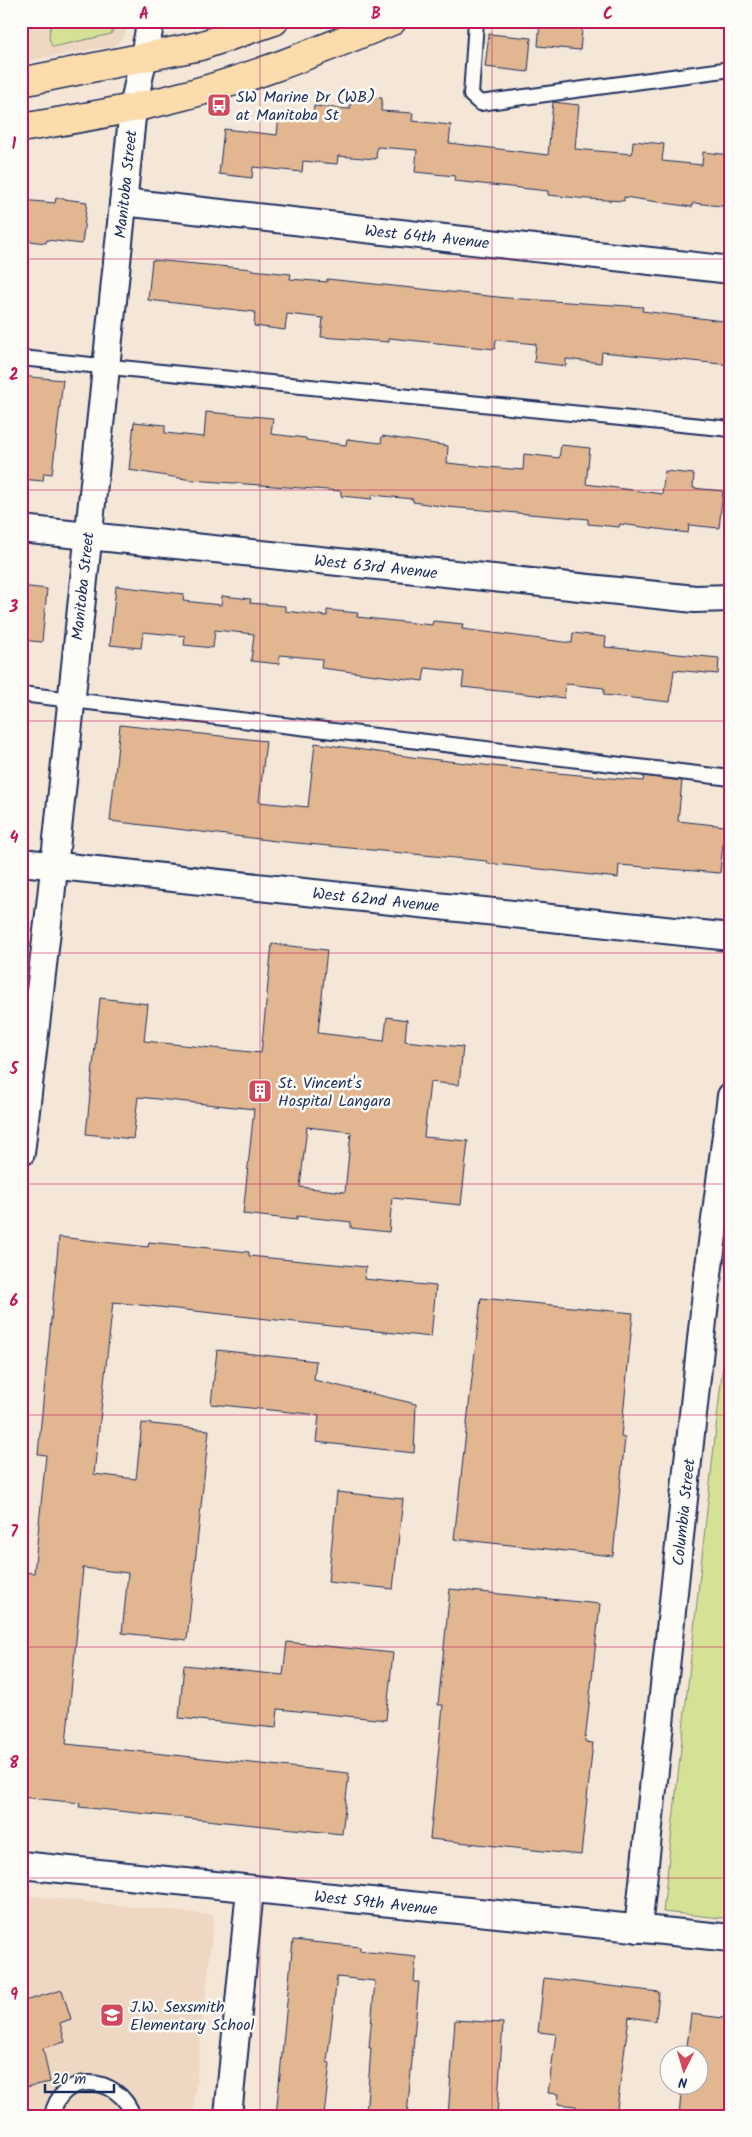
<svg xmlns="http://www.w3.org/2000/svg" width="752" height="2137" font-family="Kalam,sans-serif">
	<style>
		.built { fill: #efd8c3 }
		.green { fill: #d5e295; stroke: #78887a }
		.building { fill: #e1b691; stroke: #1b2f5e; fill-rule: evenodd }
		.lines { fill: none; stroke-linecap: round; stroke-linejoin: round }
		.service-casing { stroke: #1b2f5e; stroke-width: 18 }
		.minor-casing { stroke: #1b2f5e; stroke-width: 30 }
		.primary-casing { stroke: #1b2f5e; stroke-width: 31 }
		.service { stroke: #fdfcf7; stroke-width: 14 }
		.minor { stroke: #fdfcf7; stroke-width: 26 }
		.primary { stroke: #fcdcac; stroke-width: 28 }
		.grid { fill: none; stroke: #c2185b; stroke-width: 1; stroke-opacity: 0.55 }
		.labels { text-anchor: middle; stroke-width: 5; stroke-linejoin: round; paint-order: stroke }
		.poi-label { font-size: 16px; fill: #1b2f5e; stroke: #fdfcf7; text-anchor: start }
		.street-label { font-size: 16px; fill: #1b2f5e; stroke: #fdfcf7 }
		.neatline { fill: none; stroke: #c2185b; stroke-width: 2 }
		.grid-label { font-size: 16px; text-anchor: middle; font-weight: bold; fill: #c2185b }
	</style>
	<rect width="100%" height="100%" fill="#f5e7d8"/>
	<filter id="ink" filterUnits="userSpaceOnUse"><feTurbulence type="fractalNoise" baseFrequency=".02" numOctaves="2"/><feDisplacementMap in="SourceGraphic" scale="10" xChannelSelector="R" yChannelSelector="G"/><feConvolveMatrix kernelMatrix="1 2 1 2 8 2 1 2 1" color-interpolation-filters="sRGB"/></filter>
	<g filter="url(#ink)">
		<!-- built -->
		<path class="built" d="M 21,21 L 130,21 L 124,37 L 114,46 L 21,62 Z
			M 21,1895 L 214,1915 L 193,2116 L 21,2116 Z"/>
		<!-- green -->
		<path class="green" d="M 53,21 L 118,21 L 111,34 L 53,47 C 47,39 49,30 53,21 Z
			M 731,1291 L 731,1919 L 663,1912 Z"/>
		<!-- building -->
		<path class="building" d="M 540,21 L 583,21 L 580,50 L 538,46 Z
			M 489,34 L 531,38 L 528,72 L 485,67 Z
			M 351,95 L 382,98 L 381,111 L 413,113 L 412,121 L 451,125 L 449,143 L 548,155 L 553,102 L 579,105 L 575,149 L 632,154 L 633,141 L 664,144 L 662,161 L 702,165 L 703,152 L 731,155 L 731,207 L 693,203 L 692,207 L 624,197 L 624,201 L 588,199 L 548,195 L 548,191 L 454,181 L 455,176 L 415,172 L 417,150 L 377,147 L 376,159 L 338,156 L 337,164 L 303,161 L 302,172 L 253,167 L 252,178 L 219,174 L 224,129 L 277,135 L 279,114 L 313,117 L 314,106 L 350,109 Z
			M 56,198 L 87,202 L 82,244 L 47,240 L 46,243 L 21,240 L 21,200 L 55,203 Z
			M 152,260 L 252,269 L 252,270 L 291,274 L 290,279 L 327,282 L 327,279 L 507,298 L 643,307 L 642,311 L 731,322 L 731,365 L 602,352 L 601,363 L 566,359 L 566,366 L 534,362 L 536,344 L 496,340 L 495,349 L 389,338 L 389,342 L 321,337 L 323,318 L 287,314 L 285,330 L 254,326 L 255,312 L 148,300 Z
			M 21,376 L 63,380 L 52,474 L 44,473 L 43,481 L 21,479 Z
			M 206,412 L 273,418 L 271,434 L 306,438 L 306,440 L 346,445 L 347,439 L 381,443 L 382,436 L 448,446 L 447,463 L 487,467 L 523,470 L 524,454 L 559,458 L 561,445 L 590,448 L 586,484 L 662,494 L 665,471 L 694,474 L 693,488 L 723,491 L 719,528 L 689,525 L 688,533 L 620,524 L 619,527 L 588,524 L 588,519 L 447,507 L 413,502 L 413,499 L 372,495 L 372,499 L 341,496 L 341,491 L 192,480 L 129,470 L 134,422 L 165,425 L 165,433 L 204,437 Z
			M 21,586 L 47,589 L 42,642 L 21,640 Z
			M 116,586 L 184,594 L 183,601 L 221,605 L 222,596 L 251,599 L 250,603 L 285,606 L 285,611 L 327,616 L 327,610 L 358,613 L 357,617 L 432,625 L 433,621 L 463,624 L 462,629 L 572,643 L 573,633 L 606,637 L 605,647 L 719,658 L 718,674 L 674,670 L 670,702 L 604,695 L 604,688 L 566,684 L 564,698 L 462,687 L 464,672 L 425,668 L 423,681 L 321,668 L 322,659 L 280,655 L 279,664 L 251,661 L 254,634 L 215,630 L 213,648 L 184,645 L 185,636 L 143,632 L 141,648 L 110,645 Z
			M 120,725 L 266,741 L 259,802 L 308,807 L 315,743 L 412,757 L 547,772 L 643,781 L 644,776 L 682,781 L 678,821 L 725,826 L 720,873 L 619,865 L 618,878 L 487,863 L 487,861 L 276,841 L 110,821 Z
			M 272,944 L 327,950 L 318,1033 L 384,1041 L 387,1017 L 407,1020 L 405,1041 L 463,1047 L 459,1085 L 430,1082 L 424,1137 L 468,1141 L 461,1205 L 392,1198 L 389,1232 L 351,1228 L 351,1222 L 297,1216 L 297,1220 L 243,1214 L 254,1109 L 138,1097 L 133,1139 L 86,1134 L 100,998 L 148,1004 L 144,1041 L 261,1053 ZM 307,1127 L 351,1132 L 345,1192 L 300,1187 Z
			M 59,1237 L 148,1247 L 149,1242 L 249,1252 L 249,1256 L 366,1267 L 364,1279 L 436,1286 L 431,1337 L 113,1302 L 94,1474 L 136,1479 L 142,1423 L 209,1430 L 187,1640 L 122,1633 L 128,1573 L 83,1568 L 66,1744 L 349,1773 L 342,1834 L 79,1807 L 80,1803 L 21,1797 L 21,1572 L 34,1573 L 46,1455 L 38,1454 Z
			M 481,1298 L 633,1313 L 621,1437 L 625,1438 L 613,1556 L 454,1539 Z
			M 217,1350 L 316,1361 L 314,1380 L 416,1404 L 414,1453 L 316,1442 L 319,1415 L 211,1404 Z
			M 337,1492 L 403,1499 L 393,1589 L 328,1582 Z
			M 450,1589 L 600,1604 L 585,1742 L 593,1743 L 581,1855 L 430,1839 L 443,1705 L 438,1705 Z
			M 287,1642 L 393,1653 L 386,1720 L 278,1709 L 276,1728 L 179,1718 L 184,1665 L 283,1675 Z
			M 293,1940 L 360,1947 L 360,1951 L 416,1957 L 414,1982 L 419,1982 L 407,2116 L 366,2116 L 371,2048 L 369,2048 L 375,1981 L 337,1977 L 327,2062 L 330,2063 L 324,2116 L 276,2116 Z
			M 544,1978 L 659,1992 L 656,2021 L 629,2017 L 616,2116 L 575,2116 L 576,2106 L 558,2104 L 559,2094 L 548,2093 L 556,2034 L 538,2032 Z
			M 62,1990 L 71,2019 L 60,2023 L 65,2042 L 43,2048 L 50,2082 L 21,2088 L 21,2002 Z
			M 691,2014 L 731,2019 L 731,2116 L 679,2116 L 682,2084 L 700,2084 L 700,2054 L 686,2054 Z
			M 455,2020 L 503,2023 L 497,2116 L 448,2116 Z"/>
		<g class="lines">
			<!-- service casing -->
			<g class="service-casing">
				<path id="service" d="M 476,21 L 471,95 L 480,103 L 731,69
					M 21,358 L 731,429
					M 21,694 L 731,778
					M 52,2116 C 60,2070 119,2074 133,2116"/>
			</g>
			<!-- minor casing -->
			<g class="minor-casing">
				<path id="minor" d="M 123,202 L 731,270
					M 21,529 L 695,599 L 731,598
					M 21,862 L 731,937
					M 21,1153 L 51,897 L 133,108 L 151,21
					M 21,1865 L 731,1938
					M 638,1929 L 708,1274 L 731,1096
					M 228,2116 L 250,1889"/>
			</g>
			<!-- primary casing -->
			<g class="primary-casing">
				<path id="primary" d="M 21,82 L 200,46 L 274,21
					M 21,128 C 70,120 119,112 167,100 C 244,82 318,51 392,21"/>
			</g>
			<!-- service -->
			<use href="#service" class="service"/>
			<!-- minor -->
			<use href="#minor" class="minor"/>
			<!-- primary -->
			<use href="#primary" class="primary"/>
		</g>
	</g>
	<!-- grid -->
	<path class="grid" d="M 260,21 L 260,2116M 492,21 L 492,2116M 21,259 L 731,259M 21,490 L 731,490M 21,721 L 731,721M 21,953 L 731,953M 21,1184 L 731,1184M 21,1415 L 731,1415M 21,1647 L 731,1647M 21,1878 L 731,1878"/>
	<!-- icons -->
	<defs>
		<g id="bus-square" transform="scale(1.25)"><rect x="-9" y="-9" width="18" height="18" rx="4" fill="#d1495b" stroke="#fdfcf7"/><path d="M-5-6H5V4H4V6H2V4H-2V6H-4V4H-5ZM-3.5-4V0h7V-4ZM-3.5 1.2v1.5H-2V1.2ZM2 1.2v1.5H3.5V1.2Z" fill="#fff"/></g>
		<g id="building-square" transform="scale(1.25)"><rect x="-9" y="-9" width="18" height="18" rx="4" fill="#d1495b" stroke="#fdfcf7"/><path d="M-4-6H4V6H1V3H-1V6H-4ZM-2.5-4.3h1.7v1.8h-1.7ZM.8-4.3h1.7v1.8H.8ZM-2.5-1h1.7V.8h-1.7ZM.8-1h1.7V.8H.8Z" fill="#fff"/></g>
		<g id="school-square" transform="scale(1.25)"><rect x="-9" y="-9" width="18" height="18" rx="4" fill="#d1495b" stroke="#fdfcf7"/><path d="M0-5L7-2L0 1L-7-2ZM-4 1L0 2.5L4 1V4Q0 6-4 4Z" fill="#fff"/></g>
	</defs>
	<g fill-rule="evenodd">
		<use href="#bus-square" x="219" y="105"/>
		<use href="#building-square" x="260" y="1091"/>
		<use href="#school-square" x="112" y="2015"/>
	</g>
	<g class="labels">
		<!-- poi labels -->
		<g class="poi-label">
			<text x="236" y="102">SW Marine Dr (WB)<tspan x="236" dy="18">at Manitoba St</tspan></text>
			<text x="278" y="1088">St. Vincent's<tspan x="278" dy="18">Hospital Langara</tspan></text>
			<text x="130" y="2012">J.W. Sexsmith<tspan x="130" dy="18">Elementary School</tspan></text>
		</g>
		<!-- street labels -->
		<g class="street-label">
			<text transform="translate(125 184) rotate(-84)" y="6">Manitoba Street</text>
			<text transform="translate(427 236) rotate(6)" y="6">West 64th Avenue</text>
			<text transform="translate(376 566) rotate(6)" y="6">West 63rd Avenue</text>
			<text transform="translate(82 586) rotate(-84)" y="6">Manitoba Street</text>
			<text transform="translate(376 899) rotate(6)" y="6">West 62nd Avenue</text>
			<text transform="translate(683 1512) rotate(-84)" y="6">Columbia Street</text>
			<text transform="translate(376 1902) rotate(6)" y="6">West 59th Avenue</text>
		</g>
	</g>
	<!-- margin -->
	<rect width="752" height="2137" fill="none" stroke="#fdfcf7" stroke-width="55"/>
	<!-- north arrow -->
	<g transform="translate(684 2070) rotate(185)"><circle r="24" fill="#fdfcf7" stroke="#a3aaba"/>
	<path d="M0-4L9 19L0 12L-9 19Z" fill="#d1495b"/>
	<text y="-8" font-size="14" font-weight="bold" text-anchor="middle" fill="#1b2f5e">N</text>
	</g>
	<!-- scale -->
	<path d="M45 2084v8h69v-8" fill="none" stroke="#1b2f5e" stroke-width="2.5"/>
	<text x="52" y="2084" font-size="15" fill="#1b2f5e" stroke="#fdfcf7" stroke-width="4" paint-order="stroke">20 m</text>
	<rect x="28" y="28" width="696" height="2082" class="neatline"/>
	<g class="grid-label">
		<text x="144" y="19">A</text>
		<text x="376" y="19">B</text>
		<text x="608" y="19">C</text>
		<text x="14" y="149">1</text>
		<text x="14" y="380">2</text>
		<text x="14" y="612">3</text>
		<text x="14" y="843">4</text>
		<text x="14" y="1074">5</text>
		<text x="14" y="1306">6</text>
		<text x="14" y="1537">7</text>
		<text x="14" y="1768">8</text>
		<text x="14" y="2000">9</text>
	</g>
</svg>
